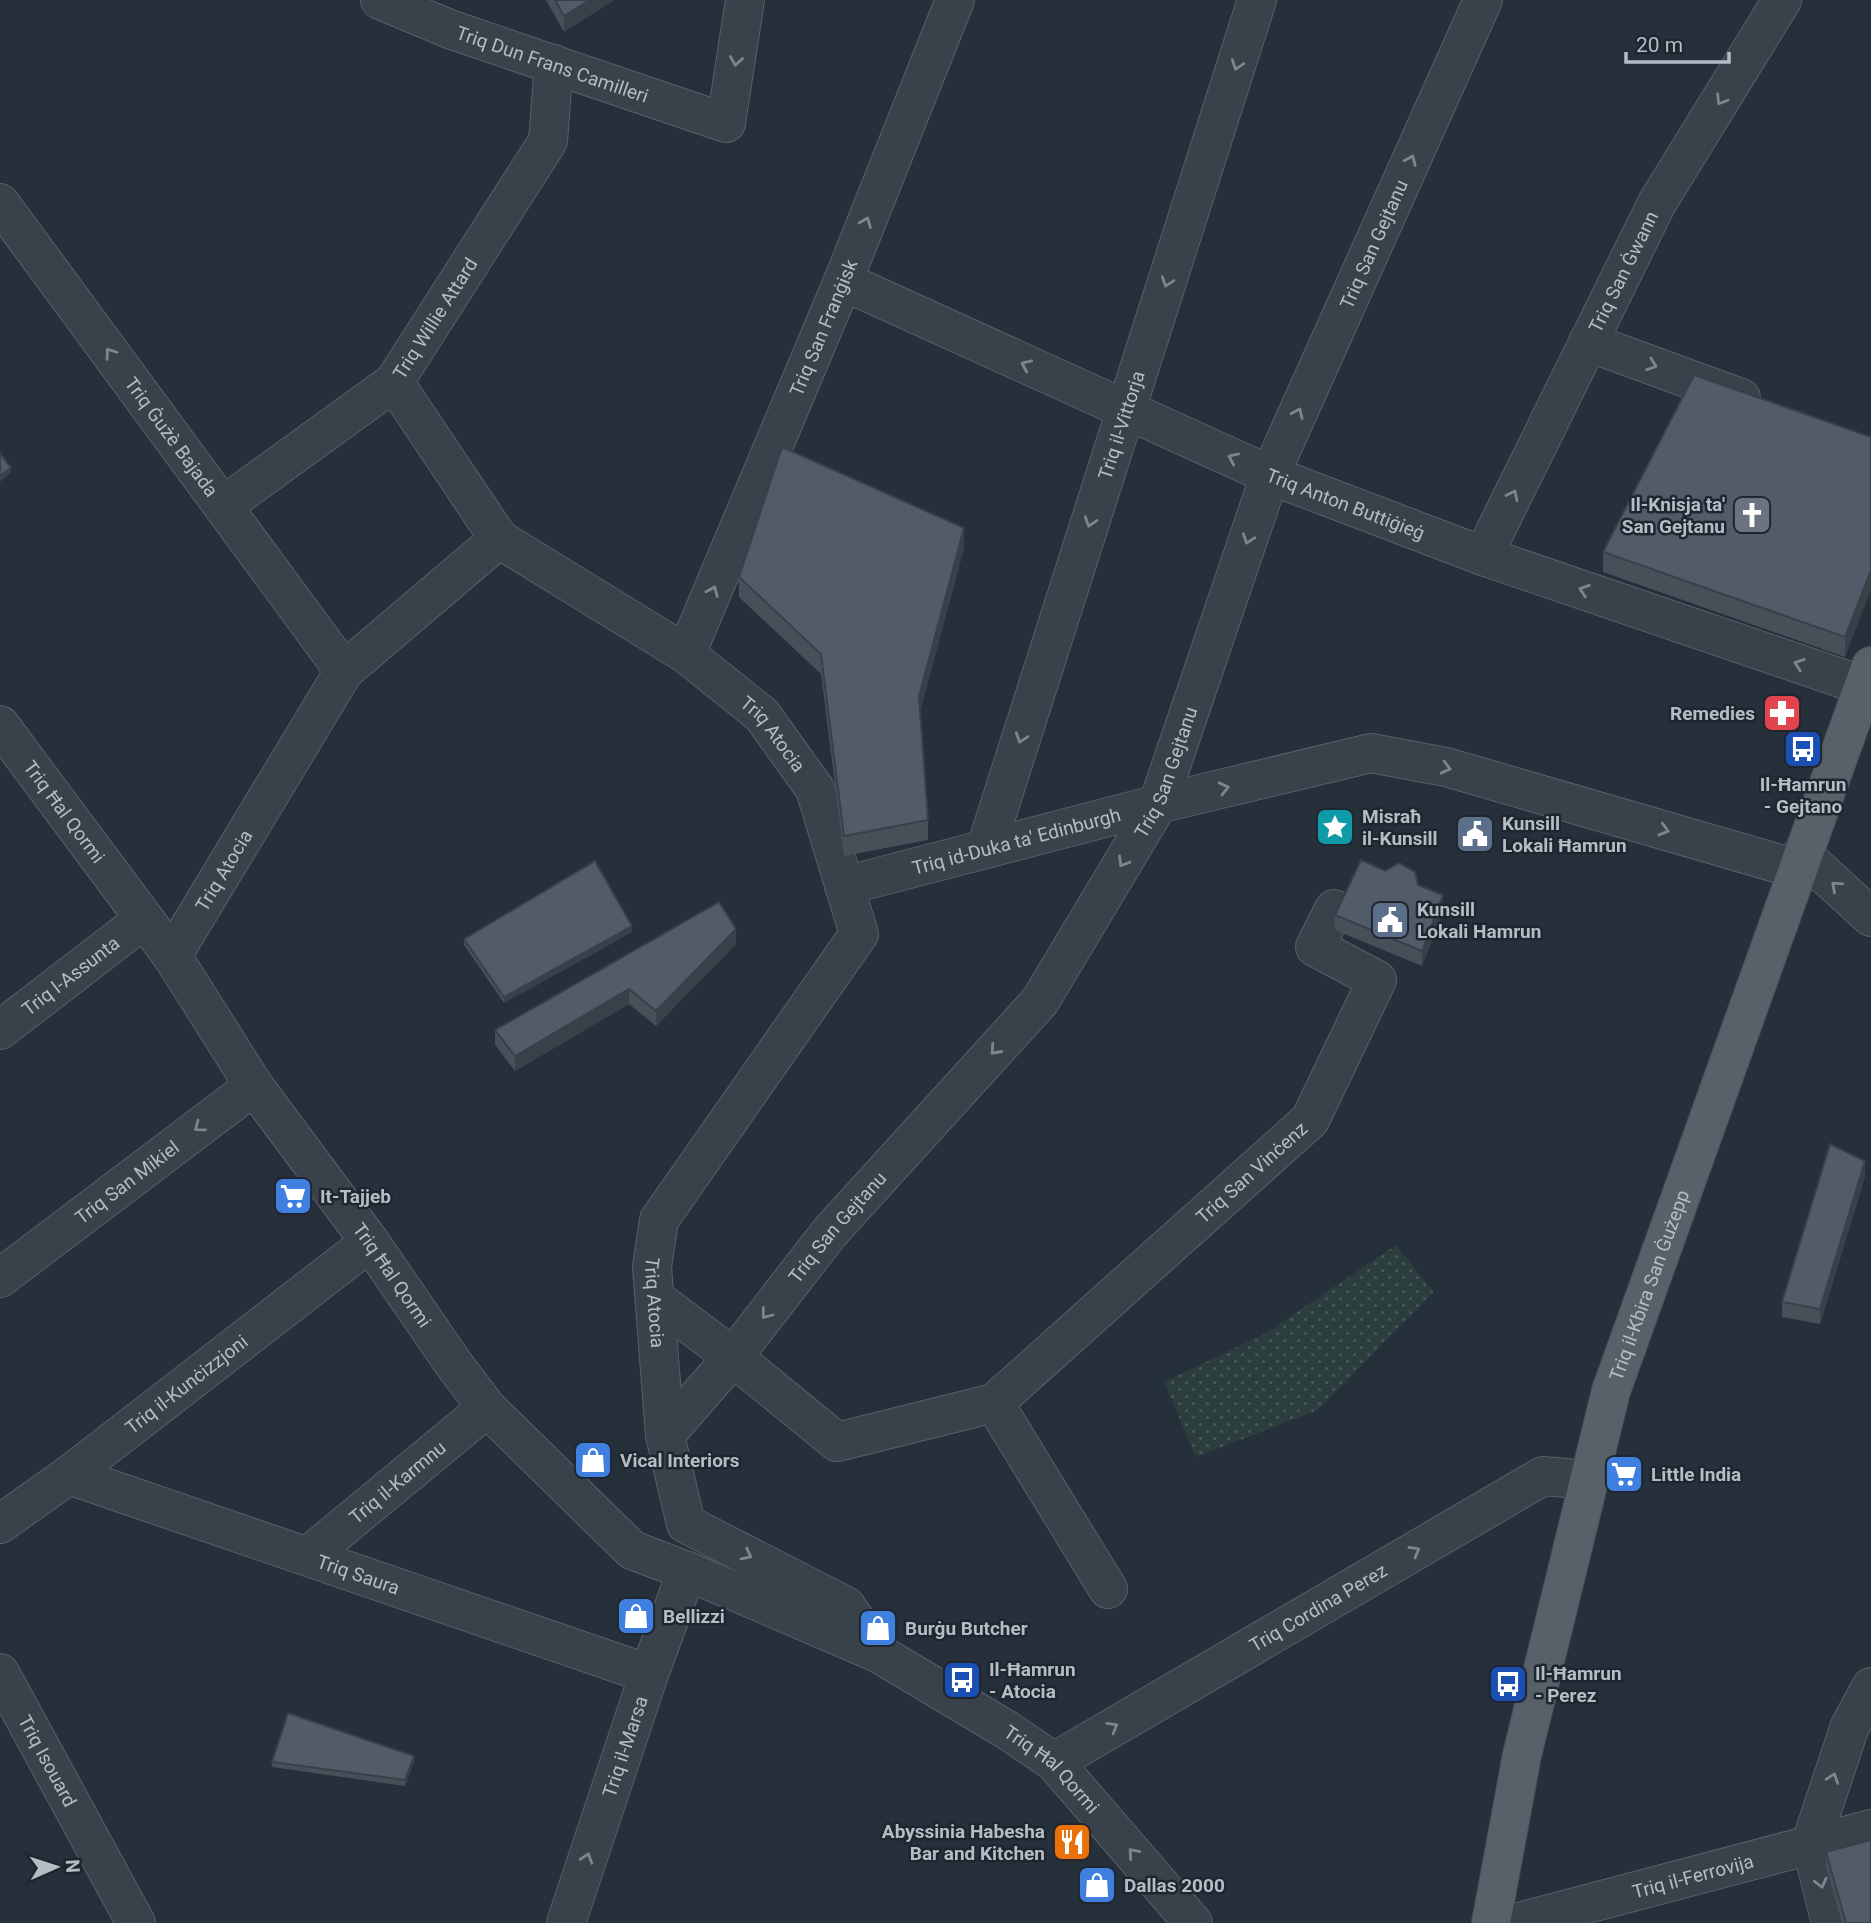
<svg xmlns="http://www.w3.org/2000/svg" width="1871" height="1923" font-family="Roboto,sans-serif">
	<style>
		.grass { fill: url(#grass-dots) }
		.lines { fill: none; stroke-linecap: round; stroke-linejoin: round }
		.minor-casing { stroke: #585f68; stroke-width: 40 }
		.major-casing { stroke: #464d56; stroke-width: 40 }
		.minor { stroke: #39414a; stroke-width: 38 }
		.major { stroke: #58606a; stroke-width: 38 }
		.wall { fill: #474f59 }
		.shaded-wall { fill: #394049 }
		.building { fill: #525c68; stroke: #394049; stroke-width: 2 }
		.oneway { stroke: #7d858e }
		.labels { text-anchor: middle; stroke-width: 5; stroke-linejoin: round; paint-order: stroke }
		.street-label { font-size: 19px; fill: #b5bcc6; stroke: #1f262f }
		.poi-label { font-size: 19px; font-weight: bold; fill: #b5bcc6; stroke: #1f262f; text-anchor: start }
	</style>
	<defs>
		<pattern id="grass-dots" width="8" height="8" patternUnits="userSpaceOnUse" patternTransform="scale(1.75)"><rect width="8" height="8" fill="#2b3e3d"/><path d="M2 2h.1M6 6h.1" fill="none" stroke="#485858" stroke-width="1.8" stroke-linecap="round"/></pattern>
	</defs>
	<rect width="100%" height="100%" fill="#26303a"/>
	<!-- grass -->
	<path class="grass" d="M 1396,1245 L 1434,1292 L 1318,1410 L 1196,1457 L 1164,1382 L 1266,1333 Z"/>
	<g class="lines">
		<!-- minor casing -->
		<g class="minor-casing">
			<g id="minor">
				<path id="s1" d="M 380,0 L 452,30 L 726,123 L 745,0"/>
				<path id="s2" d="M 0,203 L 344,671"/>
				<path id="s3" d="M 843,281 L 1270,475 L 1483,556 L 1864,686"/>
				<path d="M 1588,342 L 1741,398"/>
				<path d="M 394,382 L 499,539"/>
				<path id="s4" d="M 223,506 L 394,382 L 548,141 L 554,64"/>
				<path id="s5" d="M 1483,556 L 1657,203 L 1782,0"/>
				<path id="s6" d="M 686,654 L 843,281 L 955,0"/>
				<path id="s7" d="M 0,725 L 172,956 L 254,1086 L 370,1242 L 453,1363 L 487,1408 L 632,1550 L 687,1571 L 878,1653 L 1007,1730 L 1054,1762 L 1193,1923"/>
				<path id="s8" d="M 986,848 L 1257,0"/>
				<path d="M 1802,854 L 1871,917"/>
				<path id="s9" d="M 844,886 L 1158,804 L 1371,753 L 1446,767 L 1797,869"/>
				<path id="s10" d="M 172,956 L 344,671 L 499,539 L 686,654 L 762,715 L 815,789 L 859,934 L 659,1220 L 652,1267 L 665,1435 L 686,1524 L 846,1606 L 878,1653"/>
				<path id="s11" d="M 0,1030 L 143,920"/>
				<path id="s12" d="M 0,1278 L 254,1086"/>
				<path id="s13" d="M 656,1299 L 733,1357 L 837,1442 L 994,1403 L 1310,1120 L 1377,980 L 1315,947 L 1334,909"/>
				<path d="M 994,1403 L 1108,1589"/>
				<path id="s14" d="M 665,1435 L 733,1357 L 830,1232 L 1040,1001 L 1158,804 L 1270,475 L 1483,0"/>
				<path id="s15" d="M 69,1475 L 649,1674"/>
				<path id="s16" d="M 0,1524 L 69,1475 L 370,1242"/>
				<path id="s17" d="M 308,1556 L 487,1408"/>
				<path id="s18" d="M 0,1673 L 136,1923"/>
				<path id="s19" d="M 1054,1762 L 1543,1476 L 1590,1480"/>
				<path id="s20" d="M 566,1923 L 649,1674 L 687,1571"/>
				<path id="s21" d="M 1515,1923 L 1871,1829"/>
				<path d="M 1831,1923 L 1811,1843 L 1850,1726 L 1871,1687"/>
			</g>
		</g>
		<!-- major casing -->
		<g class="major-casing">
			<g id="major">
				<path id="s22" d="M 1491,1923 L 1522,1755 L 1611,1391 L 1871,666"/>
			</g>
		</g>
		<!-- minor -->
		<use href="#minor" class="minor"/>
		<!-- major -->
		<use href="#major" class="major"/>
	</g>
	<!-- wall -->
	<path class="wall" d="M 546,0 L 614,0 L 564,32 Z
		M 1871,437 L 1845,657 L 1603,572 L 1603,552 Z
		M 964,548 L 920,711 L 928,820 L 928,840 L 844,856 L 821,674 L 739,597 L 739,577 Z
		M 1385,871 L 1418,885 L 1443,911 L 1422,966 L 1335,930 L 1335,915 Z
		M 632,932 L 504,1003 L 464,945 L 464,939 Z
		M 736,944 L 656,1026 L 629,1004 L 515,1071 L 495,1045 L 495,1030 Z
		M 1865,1177 L 1820,1324 L 1782,1317 L 1782,1302 Z
		M 414,1761 L 405,1786 L 272,1767 L 272,1762 Z
		M 1826,1852 L 1871,1923 L 1842,1923 L 1826,1867 Z"/>
	<!-- shaded-wall -->
	<path class="shaded-wall" d="M 590,0 L 614,0 L 564,32 L 564,16 Z
		M 11,468 L 11,473 L 0,482 L 0,476 Z
		M 964,528 L 964,548 L 919,716 L 919,696 Z
		M 1871,570 L 1871,590 L 1845,657 L 1845,637 Z
		M 1443,895 L 1443,911 L 1422,966 L 1422,951 Z
		M 632,926 L 632,932 L 504,1003 L 504,997 Z
		M 736,929 L 736,944 L 656,1026 L 656,1011 Z
		M 629,989 L 629,1004 L 515,1071 L 515,1056 Z
		M 1865,1161 L 1865,1177 L 1820,1324 L 1820,1309 Z
		M 414,1756 L 414,1761 L 405,1786 L 405,1780 Z"/>
	<!-- building -->
	<path class="building" d="M 555,0 L 590,0 L 564,16 Z
		M 1694,375 L 1871,437 L 1871,570 L 1845,637 L 1603,552 Z
		M 782,447 L 964,528 L 919,696 L 928,820 L 844,836 L 821,654 L 739,577 Z
		M 0,453 L 11,468 L 0,476 Z
		M 1361,860 L 1385,871 L 1399,863 L 1415,872 L 1418,885 L 1443,895 L 1422,951 L 1335,915 Z
		M 595,861 L 632,926 L 504,997 L 464,939 Z
		M 719,902 L 736,929 L 656,1011 L 629,989 L 515,1056 L 495,1030 Z
		M 1830,1144 L 1865,1161 L 1820,1309 L 1782,1302 Z
		M 288,1713 L 414,1756 L 405,1780 L 272,1762 Z
		M 1871,1840 L 1871,1923 L 1846,1923 L 1826,1852 Z"/>
	<!-- one-way arrows -->
	<defs><path id="oneway-chevron" d="M-2-3.5L2.5 0L-2 3.5" fill="none" stroke-width="1.6" stroke-linecap="round" stroke-linejoin="round" transform="scale(1.75)"/></defs>
	<g class="oneway">
		<use href="#oneway-chevron" transform="translate(736 61) rotate(99)"/>
		<use href="#oneway-chevron" transform="translate(1237 65) rotate(108)"/>
		<use href="#oneway-chevron" transform="translate(1721 100) rotate(122)"/>
		<use href="#oneway-chevron" transform="translate(1411 160) rotate(-66)"/>
		<use href="#oneway-chevron" transform="translate(866 222) rotate(-68)"/>
		<use href="#oneway-chevron" transform="translate(1167 282) rotate(108)"/>
		<use href="#oneway-chevron" transform="translate(110 353) rotate(-126)"/>
		<use href="#oneway-chevron" transform="translate(1026 365) rotate(-156)"/>
		<use href="#oneway-chevron" transform="translate(1652 365) rotate(20)"/>
		<use href="#oneway-chevron" transform="translate(1298 413) rotate(-66)"/>
		<use href="#oneway-chevron" transform="translate(1233 458) rotate(-156)"/>
		<use href="#oneway-chevron" transform="translate(1513 495) rotate(-64)"/>
		<use href="#oneway-chevron" transform="translate(1090 522) rotate(108)"/>
		<use href="#oneway-chevron" transform="translate(1248 539) rotate(109)"/>
		<use href="#oneway-chevron" transform="translate(1584 590) rotate(-161)"/>
		<use href="#oneway-chevron" transform="translate(713 591) rotate(-67)"/>
		<use href="#oneway-chevron" transform="translate(1799 664) rotate(-161)"/>
		<use href="#oneway-chevron" transform="translate(1021 738) rotate(108)"/>
		<use href="#oneway-chevron" transform="translate(1446 768) rotate(14)"/>
		<use href="#oneway-chevron" transform="translate(1224 788) rotate(-14)"/>
		<use href="#oneway-chevron" transform="translate(1664 830) rotate(16)"/>
		<use href="#oneway-chevron" transform="translate(1123 862) rotate(121)"/>
		<use href="#oneway-chevron" transform="translate(1836 886) rotate(-138)"/>
		<use href="#oneway-chevron" transform="translate(995 1050) rotate(132)"/>
		<use href="#oneway-chevron" transform="translate(199 1127) rotate(143)"/>
		<use href="#oneway-chevron" transform="translate(766 1314) rotate(128)"/>
		<use href="#oneway-chevron" transform="translate(1415 1551) rotate(-30)"/>
		<use href="#oneway-chevron" transform="translate(747 1555) rotate(27)"/>
		<use href="#oneway-chevron" transform="translate(1113 1727) rotate(-30)"/>
		<use href="#oneway-chevron" transform="translate(1833 1778) rotate(-71)"/>
		<use href="#oneway-chevron" transform="translate(1133 1853) rotate(-131)"/>
		<use href="#oneway-chevron" transform="translate(587 1858) rotate(-72)"/>
		<use href="#oneway-chevron" transform="translate(1821 1883) rotate(76)"/>
	</g>
	<!-- icons -->
	<defs>
		<g id="church-square" transform="scale(2.0125)"><rect x="-9" y="-9" width="18" height="18" rx="4" fill="#6b7280" stroke="#1f262f"/><path d="M-1.2-6h2.4v3.5h3.3v2.4h-3.3V6h-2.4V-.1h-3.3v-2.4h3.3Z" fill="#fff"/></g>
		<g id="pharmacy-square" transform="scale(2.0125)"><rect x="-9" y="-9" width="18" height="18" rx="4" fill="#e0444e" stroke="#1f262f"/><path d="M-2-6h4v4h4v4h-4v4h-4v-4h-4v-4h4Z" fill="#fff"/></g>
		<g id="bus-square" transform="scale(2.0125)"><rect x="-9" y="-9" width="18" height="18" rx="4" fill="#1a4fb4" stroke="#1f262f"/><path d="M-5-6H5V4H4V6H2V4H-2V6H-4V4H-5ZM-3.5-4V0h7V-4ZM-3.5 1.2v1.5H-2V1.2ZM2 1.2v1.5H3.5V1.2Z" fill="#fff"/></g>
		<g id="sight-square" transform="scale(2.0125)"><rect x="-9" y="-9" width="18" height="18" rx="4" fill="#0f9aa8" stroke="#1f262f"/><path d="M0-6L1.8-2.2L6-1.7L2.9 1.2L3.7 5.4L0 3.3L-3.7 5.4L-2.9 1.2L-6-1.7L-1.8-2.2Z" fill="#fff"/></g>
		<g id="civic-square" transform="scale(2.0125)"><rect x="-9" y="-9" width="18" height="18" rx="4" fill="#5c6f8a" stroke="#1f262f"/><path d="M-.6-6.5H3V-4.5H.6V-3L4-1V1h2V6H-6V1h2V-1L-.6-3ZM-1.2 2.5V6h2.4V2.5Z" fill="#fff"/></g>
		<g id="supermarket-square" transform="scale(2.0125)"><rect x="-9" y="-9" width="18" height="18" rx="4" fill="#3f7fe0" stroke="#1f262f"/><path d="M-6-5.5h2.5l.6 2H6L4.5 2H-2.5L-4.4-4H-6ZM-1.5 3.2a1.3 1.3 0 1 0 .1 0ZM3 3.2a1.3 1.3 0 1 0 .1 0Z" fill="#fff"/></g>
		<g id="shop-square" transform="scale(2.0125)"><rect x="-9" y="-9" width="18" height="18" rx="4" fill="#3f7fe0" stroke="#1f262f"/><path d="M-5-2.5h2.3a2.7 3.5 0 0 1 5.4 0H5L5.5 6h-11ZM-1.5-2.5h3a1.5 2.3 0 0 0-3 0Z" fill="#fff"/></g>
		<g id="restaurant-square" transform="scale(2.0125)"><rect x="-9" y="-9" width="18" height="18" rx="4" fill="#e8710a" stroke="#1f262f"/><path d="M-5-6h1v4h1v-4h1v4h1v-4h1v5L-1.5 .5V6h-2V.5L-5-1ZM5-6V6H3V1.5H1.5Q1.5-4 5-6Z" fill="#fff"/></g>
	</defs>
	<g fill-rule="evenodd">
		<use href="#church-square" x="1752" y="515"/>
		<use href="#pharmacy-square" x="1782" y="713"/>
		<use href="#bus-square" x="1803" y="749"/>
		<use href="#sight-square" x="1335" y="827"/>
		<use href="#civic-square" x="1475" y="834"/>
		<use href="#civic-square" x="1390" y="920"/>
		<use href="#supermarket-square" x="293" y="1196"/>
		<use href="#shop-square" x="593" y="1460"/>
		<use href="#supermarket-square" x="1624" y="1474"/>
		<use href="#shop-square" x="636" y="1616"/>
		<use href="#shop-square" x="878" y="1628"/>
		<use href="#bus-square" x="962" y="1680"/>
		<use href="#bus-square" x="1508" y="1684"/>
		<use href="#restaurant-square" x="1072" y="1842"/>
		<use href="#shop-square" x="1097" y="1885"/>
	</g>
	<g class="labels">
		<!-- street labels -->
		<g class="street-label">
			<text dy="7" stroke="none"><textPath href="#s1" startOffset="184">Triq Dun Frans Camilleri</textPath></text>
			<text dy="7" stroke="none"><textPath href="#s14" startOffset="1404">Triq San Gejtanu</textPath></text>
			<text dy="7" stroke="none"><textPath href="#s5" startOffset="317">Triq San Ġwann</textPath></text>
			<text dy="7" stroke="none"><textPath href="#s4" startOffset="287">Triq Willie Attard</textPath></text>
			<text dy="7" stroke="none"><textPath href="#s6" startOffset="354">Triq San Franġisk</textPath></text>
			<text dy="7" stroke="none"><textPath href="#s8" startOffset="444">Triq il-Vittorja</textPath></text>
			<text dy="7" stroke="none"><textPath href="#s2" startOffset="290">Triq Ġużè Bajada</textPath></text>
			<text dy="7" stroke="none"><textPath href="#s3" startOffset="550">Triq Anton Buttiġieġ</textPath></text>
			<text dy="7" stroke="none"><textPath href="#s10" startOffset="875">Triq Atocia</textPath></text>
			<text dy="7" stroke="none"><textPath href="#s14" startOffset="836">Triq San Gejtanu</textPath></text>
			<text dy="7" stroke="none"><textPath href="#s7" startOffset="108">Triq Ħal Qormi</textPath></text>
			<text dy="7" stroke="none"><textPath href="#s9" startOffset="178">Triq id-Duka ta' Edinburgh</textPath></text>
			<text dy="7" stroke="none"><textPath href="#s10" startOffset="100">Triq Atocia</textPath></text>
			<text dy="7" stroke="none"><textPath href="#s11" startOffset="89">Triq l-Assunta</textPath></text>
			<text dy="7" stroke="none"><textPath href="#s13" startOffset="738">Triq San Vinċenz</textPath></text>
			<text dy="7" stroke="none"><textPath href="#s12" startOffset="159">Triq San Mikiel</textPath></text>
			<text dy="7" stroke="none"><textPath href="#s14" startOffset="270">Triq San Gejtanu</textPath></text>
			<text dy="7" stroke="none"><textPath href="#s7" startOffset="676">Triq Ħal Qormi</textPath></text>
			<text dy="7" stroke="none"><textPath href="#s22" startOffset="658">Triq il-Kbira San Ġużepp</textPath></text>
			<text dy="7" stroke="none"><textPath href="#s10" startOffset="1528">Triq Atocia</textPath></text>
			<text dy="7" stroke="none"><textPath href="#s16" startOffset="233">Triq il-Kunċizzjoni</textPath></text>
			<text dy="7" stroke="none"><textPath href="#s17" startOffset="116">Triq il-Karmnu</textPath></text>
			<text dy="7" stroke="none"><textPath href="#s15" startOffset="306">Triq Saura</textPath></text>
			<text dy="7" stroke="none"><textPath href="#s19" startOffset="306">Triq Cordina Perez</textPath></text>
			<text dy="7" stroke="none"><textPath href="#s20" startOffset="186">Triq il-Marsa</textPath></text>
			<text dy="7" stroke="none"><textPath href="#s18" startOffset="100">Triq Isouard</textPath></text>
			<text dy="7" stroke="none"><textPath href="#s7" startOffset="1519">Triq Ħal Qormi</textPath></text>
			<text dy="7" stroke="none"><textPath href="#s21" startOffset="184">Triq il-Ferrovija</textPath></text>
		</g>
		<!-- poi labels -->
		<g class="poi-label">
			<text x="1725" y="511" text-anchor="end">Il-Knisja ta'<tspan x="1725" dy="22">San Gejtanu</tspan></text>
			<text x="1755" y="720" text-anchor="end">Remedies</text>
			<text x="1803" y="791" text-anchor="middle">Il-Ħamrun<tspan x="1803" dy="22">- Gejtano</tspan></text>
			<text x="1362" y="823">Misraħ<tspan x="1362" dy="22">il-Kunsill</tspan></text>
			<text x="1502" y="830">Kunsill<tspan x="1502" dy="22">Lokali Ħamrun</tspan></text>
			<text x="1417" y="916">Kunsill<tspan x="1417" dy="22">Lokali Hamrun</tspan></text>
			<text x="320" y="1203">It-Tajjeb</text>
			<text x="620" y="1467">Vical Interiors</text>
			<text x="1651" y="1481">Little India</text>
			<text x="663" y="1623">Bellizzi</text>
			<text x="905" y="1635">Burġu Butcher</text>
			<text x="989" y="1676">Il-Ħamrun<tspan x="989" dy="22">- Atocia</tspan></text>
			<text x="1535" y="1680">Il-Ħamrun<tspan x="1535" dy="22">- Perez</tspan></text>
			<text x="1045" y="1838" text-anchor="end">Abyssinia Habesha<tspan x="1045" dy="22">Bar and Kitchen</tspan></text>
			<text x="1124" y="1892">Dallas 2000</text>
		</g>
	</g>
	<!-- north arrow -->
	<g transform="translate(56 1867) rotate(87)" stroke="#1f262f" stroke-width="5" paint-order="stroke">
	<path d="M0-5L12 26L0 18L-12 26Z" fill="#b5bcc6"/>
	<text y="-10" font-size="19" font-weight="bold" text-anchor="middle" fill="#b5bcc6">N</text>
	</g>
	<!-- scale -->
	<path d="M1626 52v10h103v-10" fill="none" stroke="#b5bcc6" stroke-width="3.5"/>
	<text x="1636" y="52" font-size="21" fill="#b5bcc6" stroke="#1f262f" stroke-width="5" paint-order="stroke">20 m</text>
</svg>
